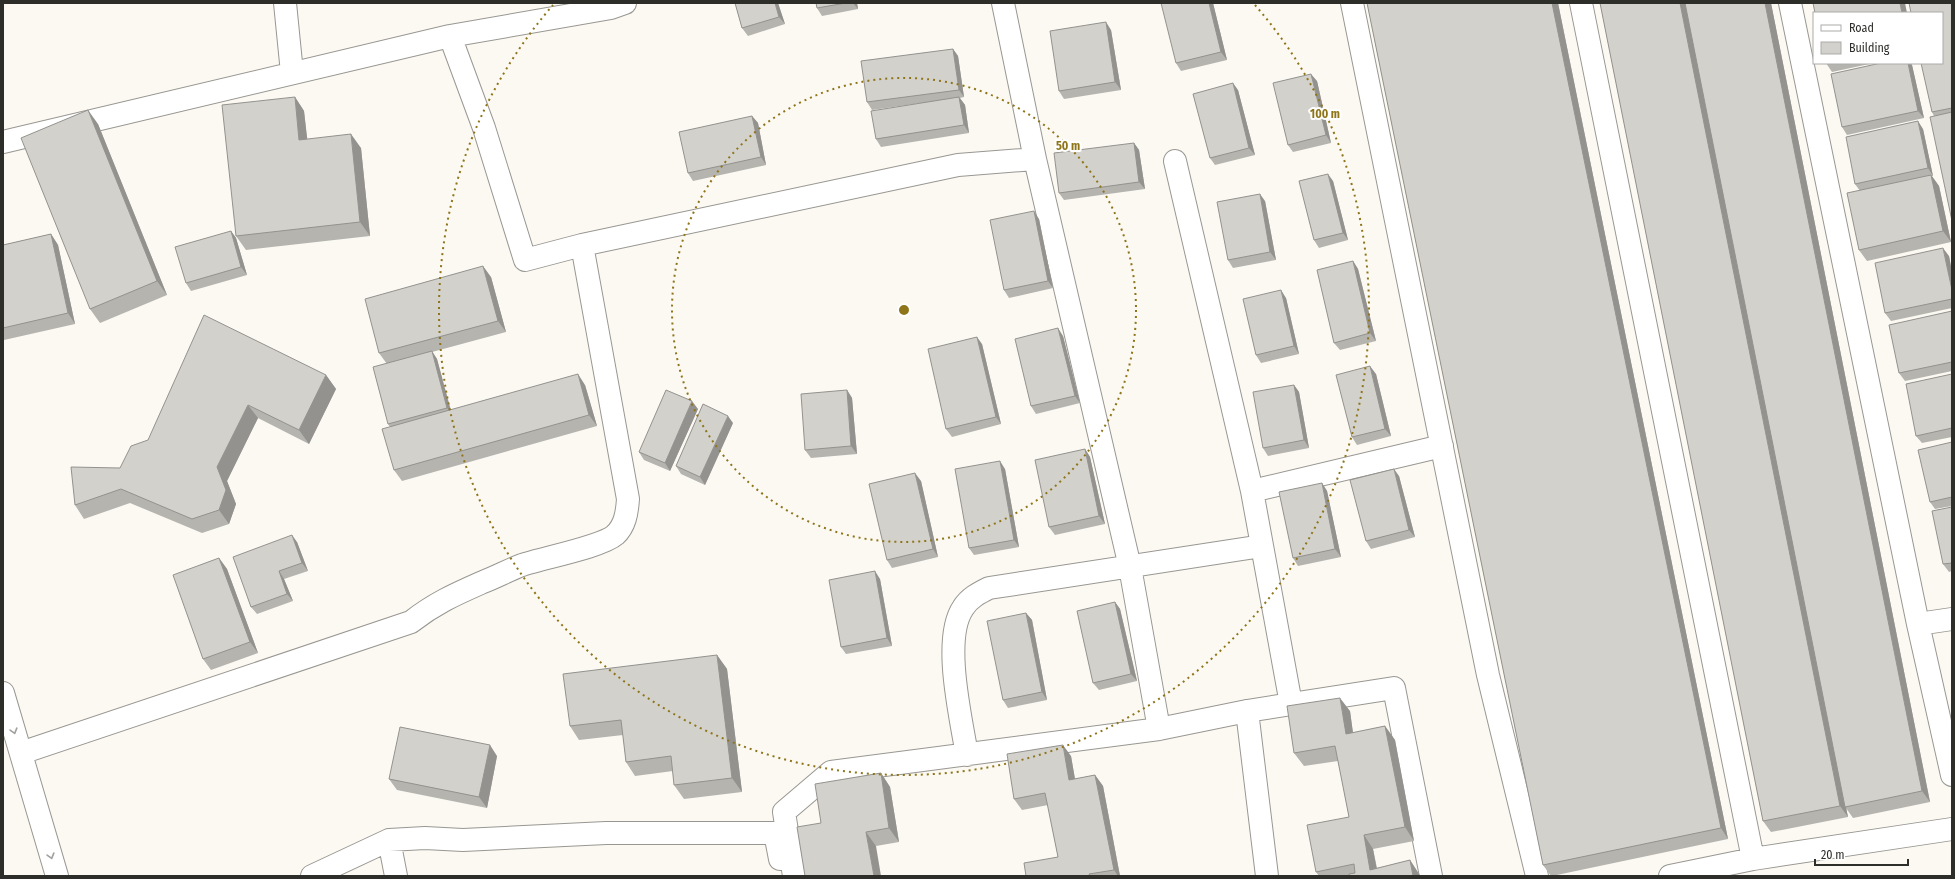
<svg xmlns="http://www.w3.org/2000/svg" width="1955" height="879" font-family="'Fira Sans Condensed',sans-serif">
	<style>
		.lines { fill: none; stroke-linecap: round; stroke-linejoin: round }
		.minor-casing { stroke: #999792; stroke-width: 24 }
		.minor { stroke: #fff; stroke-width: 22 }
		.wall { fill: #b5b4af }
		.shaded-wall { fill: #94928e }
		.building { fill: #d3d1cb; stroke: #94928e }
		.oneway { stroke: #a0a09f }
		.ring { fill: none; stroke: #8e7519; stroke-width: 2; stroke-dasharray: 2 4 }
		.centre { fill: #8e7519; stroke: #fff; stroke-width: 2 }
		.ring-label { font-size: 12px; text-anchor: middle; font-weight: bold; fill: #8e7519; stroke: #fff; stroke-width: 4; stroke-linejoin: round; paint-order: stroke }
	</style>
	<rect width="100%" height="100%" fill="#fbf9f2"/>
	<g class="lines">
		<!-- minor casing -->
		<g class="minor-casing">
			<path id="minor" d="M 285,3 L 292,73
				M 1352,3 L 1488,675 L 1537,876
				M 1581,3 L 1753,859
				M 1790,3 L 1918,624 L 1952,775
				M 450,36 L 611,8 L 625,3
				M 3,142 L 450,36 L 484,128 L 525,260 L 582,245 L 628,499 C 627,513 625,526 615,535 C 601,547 542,558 522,565 C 509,570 496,577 483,582 C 456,594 435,603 411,622 L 21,753
				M 1175,161 L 1252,491 L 1291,704
				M 582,245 L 958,165 L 1035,159 L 1003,3
				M 1252,491 L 1442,446
				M 1918,624 L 1952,619
				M 3,693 L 57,876
				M 1247,711 L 1267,876
				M 1159,729 L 1247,711 L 1394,688 L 1431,876
				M 967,755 C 961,718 942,639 963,608 C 969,598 979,593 989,588 L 1262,546
				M 389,840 L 396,876
				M 312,876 L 389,840 L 425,838 L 463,840 L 606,833 L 775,833 L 780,859
				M 794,876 L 784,812 L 831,772 L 1159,729 L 1130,567 L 1035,159
				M 1670,876 L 1753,859 L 1952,829"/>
		</g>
		<!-- minor -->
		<use href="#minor" class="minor"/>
	</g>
	<!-- wall -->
	<path class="wall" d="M 735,3 L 778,3 L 785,24 L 748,36 L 742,28 Z
		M 816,3 L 857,3 L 858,9 L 822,16 L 817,8 Z
		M 1213,3 L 1227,60 L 1181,71 L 1176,63 Z
		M 1367,3 L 1558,3 L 1728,839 L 1552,876 L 1551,876 L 1543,865 Z
		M 1600,3 L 1771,3 L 1930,802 L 1853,818 L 1846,808 L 1848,817 L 1771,832 L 1763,821 Z
		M 1952,3 L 1952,221 L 1934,116 L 1932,112 Z
		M 1111,30 L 1121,90 L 1064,99 L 1059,91 Z
		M 953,49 L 958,56 L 964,97 L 960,98 L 965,105 L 969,133 L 881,147 L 876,139 L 921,103 L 872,110 L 867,102 Z
		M 1826,63 L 1874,63 L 1832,72 Z
		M 1912,65 L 1924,118 L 1847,135 L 1842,127 Z
		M 1317,81 L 1331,143 L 1293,152 L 1288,145 Z
		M 1238,90 L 1255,155 L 1215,165 L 1210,158 Z
		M 295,97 L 304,111 L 307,139 L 361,148 L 370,236 L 246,250 L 236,236 Z
		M 752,116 L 758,123 L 766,165 L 693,181 L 688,173 Z
		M 98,124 L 167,295 L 100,323 L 90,309 Z
		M 1923,129 L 1933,176 L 1932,176 L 1939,186 L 1951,242 L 1867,261 L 1859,250 L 1860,191 L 1855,184 Z
		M 1134,143 L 1139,150 L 1145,189 L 1064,200 L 1059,193 Z
		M 1333,181 L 1348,240 L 1319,248 L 1314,240 Z
		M 1265,201 L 1276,260 L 1233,268 L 1228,260 Z
		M 1039,219 L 1053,288 L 1009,298 L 1004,290 Z
		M 231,231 L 236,238 L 247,275 L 191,291 L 186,283 Z
		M 51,234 L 58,245 L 75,324 L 4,340 L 3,338 L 3,245 Z
		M 1949,256 L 1952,272 L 1952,308 L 1891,321 L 1885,313 Z
		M 1353,261 L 1358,269 L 1376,341 L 1340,350 L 1334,343 Z
		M 491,277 L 506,332 L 432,352 L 437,359 L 451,410 L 585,385 L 597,426 L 402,481 L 394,470 L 390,427 L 388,424 L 387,364 L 379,353 Z
		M 1286,298 L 1299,354 L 1261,363 L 1256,355 Z
		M 1952,311 L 1952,371 L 1905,381 L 1899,373 Z
		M 1063,336 L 1080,403 L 1036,414 L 1031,406 Z
		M 982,344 L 1001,424 L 952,437 L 946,429 Z
		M 1376,374 L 1391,436 L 1357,445 L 1352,437 Z
		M 1952,374 L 1952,437 L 1922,443 L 1916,436 Z
		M 326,375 L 336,389 L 309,444 L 258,418 L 227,481 L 236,504 L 229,524 L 202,533 L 130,503 L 84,519 L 75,505 L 120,468 L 148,440 Z
		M 1294,385 L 1299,392 L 1309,448 L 1268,456 L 1263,448 Z
		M 847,390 L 852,398 L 857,454 L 811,458 L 805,450 Z
		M 698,409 L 670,471 L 644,460 L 639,452 Z
		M 733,423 L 705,485 L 681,474 L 676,466 Z
		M 1952,442 L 1952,506 L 1935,509 L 1930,502 Z
		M 1085,449 L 1090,457 L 1105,524 L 1055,535 L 1049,527 Z
		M 1005,469 L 1019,547 L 974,555 L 969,548 Z
		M 1399,476 L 1415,537 L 1371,549 L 1366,541 Z
		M 921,481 L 938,557 L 892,568 L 887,560 Z
		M 1322,483 L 1327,491 L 1341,557 L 1298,566 L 1293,558 Z
		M 1952,507 L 1952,571 L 1949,572 L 1943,564 Z
		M 297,542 L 308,571 L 284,579 L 293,601 L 257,614 L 251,607 Z
		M 219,558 L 227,569 L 258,653 L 211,670 L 203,659 Z
		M 880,579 L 892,646 L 846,654 L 841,647 Z
		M 1115,602 L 1120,609 L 1137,681 L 1099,690 L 1093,683 Z
		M 1026,613 L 1032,620 L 1047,700 L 1008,708 L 1003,700 Z
		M 717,655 L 727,669 L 742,792 L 684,799 L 674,785 L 673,771 L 635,776 L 626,762 L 623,735 L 579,740 L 570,726 Z
		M 1350,711 L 1353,733 L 1385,726 L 1395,740 L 1414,841 L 1373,849 L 1377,868 L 1410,860 L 1419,874 L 1420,876 L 1319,876 L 1316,872 L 1349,817 L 1338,761 L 1304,766 L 1294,753 Z
		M 497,756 L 487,808 L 397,790 L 389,779 Z
		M 1071,756 L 1075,779 L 1095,775 L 1103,786 L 1120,876 L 1026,876 L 1058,857 L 1048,805 L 1022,810 L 1014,799 Z
		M 881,773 L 890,787 L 899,842 L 876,846 L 821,823 Z"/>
	<!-- shaded-wall -->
	<path class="shaded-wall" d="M 775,3 L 778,3 L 785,24 L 779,17 Z
		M 853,3 L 857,3 L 858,9 Z
		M 1209,3 L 1213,3 L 1227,60 L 1221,52 Z
		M 1552,3 L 1558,3 L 1728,839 L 1721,828 Z
		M 1680,3 L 1686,3 L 1848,817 L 1840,806 Z
		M 1765,3 L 1771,3 L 1930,802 L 1922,791 Z
		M 1900,3 L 1905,3 L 1907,13 L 1902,13 Z
		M 1106,22 L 1111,30 L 1121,90 L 1115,82 Z
		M 953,49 L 958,56 L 964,97 L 959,90 Z
		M 1908,63 L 1911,63 L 1912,65 L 1924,118 L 1918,111 Z
		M 1311,74 L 1317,81 L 1331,143 L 1326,135 Z
		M 1233,83 L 1238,90 L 1255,155 L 1249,148 Z
		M 295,97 L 304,111 L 309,154 L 299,140 Z
		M 959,97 L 965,105 L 969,133 L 964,125 Z
		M 88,110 L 98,124 L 167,295 L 157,281 Z
		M 752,116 L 758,123 L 766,165 L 761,157 Z
		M 1918,121 L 1923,129 L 1933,176 L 1928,168 Z
		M 351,134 L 361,148 L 370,236 L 360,222 Z
		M 1134,143 L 1139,150 L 1145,189 L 1139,182 Z
		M 1328,174 L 1333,181 L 1348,240 L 1343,233 Z
		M 1931,175 L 1939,186 L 1951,242 L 1943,231 Z
		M 1260,194 L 1265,201 L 1276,260 L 1270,252 Z
		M 1034,211 L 1039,219 L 1053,288 L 1048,281 Z
		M 231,231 L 236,238 L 247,275 L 241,267 Z
		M 51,234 L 58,245 L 75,324 L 68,313 Z
		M 1943,248 L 1949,256 L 1952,272 L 1952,290 Z
		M 1353,261 L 1358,269 L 1376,341 L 1370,333 Z
		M 483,266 L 491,277 L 506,332 L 498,321 Z
		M 1281,290 L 1286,298 L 1299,354 L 1294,346 Z
		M 1058,328 L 1063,336 L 1080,403 L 1075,396 Z
		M 977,337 L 982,344 L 1001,424 L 996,417 Z
		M 432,351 L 437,359 L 452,416 L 447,408 Z
		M 1370,366 L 1376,374 L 1391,436 L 1385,429 Z
		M 578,374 L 585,385 L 597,426 L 589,415 Z
		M 326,375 L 336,389 L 309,444 L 299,430 Z
		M 1294,385 L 1299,392 L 1309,448 L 1304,440 Z
		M 847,390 L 852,398 L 857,454 L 851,446 Z
		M 692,401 L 698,409 L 670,471 L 665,463 Z
		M 248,405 L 258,418 L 227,481 L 236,504 L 229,524 L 219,510 L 217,467 Z
		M 728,416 L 733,423 L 705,485 L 700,477 Z
		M 1085,449 L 1090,457 L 1105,524 L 1099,516 Z
		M 1000,461 L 1005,469 L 1019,547 L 1014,540 Z
		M 1394,469 L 1399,476 L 1415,537 L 1409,530 Z
		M 915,473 L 921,481 L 938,557 L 933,549 Z
		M 1322,483 L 1327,491 L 1341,557 L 1335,549 Z
		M 292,535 L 297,542 L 308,571 L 302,563 Z
		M 219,558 L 227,569 L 258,653 L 250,642 Z
		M 279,571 L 284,579 L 293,601 L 287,594 Z
		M 875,571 L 880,579 L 892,646 L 887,638 Z
		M 1115,602 L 1120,609 L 1137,681 L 1131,674 Z
		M 1026,613 L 1032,620 L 1047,700 L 1042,692 Z
		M 717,655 L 727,669 L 742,792 L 732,778 Z
		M 1340,698 L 1350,711 L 1355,748 L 1346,734 Z
		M 1385,726 L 1395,740 L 1414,841 L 1405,827 Z
		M 490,745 L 497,756 L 487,808 L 479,797 Z
		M 1063,745 L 1071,756 L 1077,791 L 1069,780 Z
		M 881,773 L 890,787 L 899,842 L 889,828 Z
		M 1095,775 L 1103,786 L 1120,876 L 1118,876 L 1114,870 Z
		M 866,832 L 876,846 L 881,876 L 874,876 Z
		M 1364,835 L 1373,849 L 1378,876 L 1370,870 Z
		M 1410,860 L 1419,874 L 1420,876 L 1413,876 Z"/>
	<!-- building -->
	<path class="building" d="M 735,3 L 775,3 L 779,17 L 742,28 Z
		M 816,3 L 846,3 L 817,8 Z
		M 1161,3 L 1209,3 L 1221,52 L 1176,63 Z
		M 1367,3 L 1552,3 L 1721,828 L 1543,865 Z
		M 1600,3 L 1680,3 L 1840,806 L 1763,821 Z
		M 1685,3 L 1765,3 L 1922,791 L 1845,807 Z
		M 1813,3 L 1900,3 L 1902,13 L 1815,13 Z
		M 1909,3 L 1952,3 L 1952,108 L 1932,112 L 1921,63 L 1942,63 L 1942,13 L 1911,13 Z
		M 1106,22 L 1115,82 L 1059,91 L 1050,31 Z
		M 953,49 L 959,90 L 867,102 L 861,61 Z
		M 1881,63 L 1908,63 L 1918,111 L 1842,127 L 1831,74 Z
		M 1311,74 L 1326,135 L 1288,145 L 1273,83 Z
		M 1233,83 L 1249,148 L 1210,158 L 1193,94 Z
		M 295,97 L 299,140 L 351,134 L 360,222 L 236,236 L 222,105 Z
		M 959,97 L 964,125 L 876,139 L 871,111 Z
		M 88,110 L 157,281 L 90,309 L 21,138 Z
		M 1952,112 L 1952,221 L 1930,117 Z
		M 752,116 L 761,157 L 688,173 L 679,132 Z
		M 1918,121 L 1928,168 L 1855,184 L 1846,137 Z
		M 1134,143 L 1139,182 L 1059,193 L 1054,153 Z
		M 1328,174 L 1343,233 L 1314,240 L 1299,181 Z
		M 1931,175 L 1943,231 L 1859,250 L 1847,193 Z
		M 1260,194 L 1270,252 L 1228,260 L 1217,202 Z
		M 1034,211 L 1048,281 L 1004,290 L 990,220 Z
		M 231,231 L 241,267 L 186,283 L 175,247 Z
		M 51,234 L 68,313 L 3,328 L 3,245 Z
		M 1943,248 L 1952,290 L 1952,299 L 1885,313 L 1875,263 Z
		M 1353,261 L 1370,333 L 1334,343 L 1317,270 Z
		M 483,266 L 498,321 L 379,353 L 365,299 Z
		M 1281,290 L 1294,346 L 1256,355 L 1243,299 Z
		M 1952,311 L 1952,362 L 1899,373 L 1889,325 Z
		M 204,315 L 326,375 L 299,430 L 248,405 L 217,467 L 226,490 L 219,510 L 192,519 L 121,489 L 75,505 L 71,467 L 120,468 L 131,446 L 148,440 Z
		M 1058,328 L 1075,396 L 1031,406 L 1015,339 Z
		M 977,337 L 996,417 L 946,429 L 928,349 Z
		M 432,351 L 447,408 L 388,424 L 373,367 Z
		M 1370,366 L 1385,429 L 1352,437 L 1336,375 Z
		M 578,374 L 589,415 L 394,470 L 382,429 Z
		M 1952,374 L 1952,428 L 1916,436 L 1906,384 Z
		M 1294,385 L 1304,440 L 1263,448 L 1253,392 Z
		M 666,390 L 692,401 L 665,463 L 639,452 Z
		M 847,390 L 851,446 L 805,450 L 801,394 Z
		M 703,404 L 728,416 L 700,477 L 676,466 Z
		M 1952,442 L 1952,497 L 1930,502 L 1918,450 Z
		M 1085,449 L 1099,516 L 1049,527 L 1035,460 Z
		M 1000,461 L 1014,540 L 969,548 L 955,469 Z
		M 1394,469 L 1409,530 L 1366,541 L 1350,480 Z
		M 915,473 L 933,549 L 887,560 L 869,484 Z
		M 1322,483 L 1335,549 L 1293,558 L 1279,492 Z
		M 1952,507 L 1952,563 L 1943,564 L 1932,511 Z
		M 292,535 L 302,563 L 279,571 L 287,594 L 251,607 L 233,557 Z
		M 219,558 L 250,642 L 203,659 L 173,575 Z
		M 875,571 L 887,638 L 841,647 L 829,580 Z
		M 1115,602 L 1131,674 L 1093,683 L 1077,611 Z
		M 1026,613 L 1042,692 L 1003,700 L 987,621 Z
		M 717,655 L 732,778 L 674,785 L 671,756 L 626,762 L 621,720 L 570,726 L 563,674 Z
		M 1340,698 L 1346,734 L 1385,726 L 1405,827 L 1364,835 L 1370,870 L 1410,860 L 1413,876 L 1349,876 L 1349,874 L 1355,873 L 1354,864 L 1316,872 L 1307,825 L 1349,817 L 1335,746 L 1294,753 L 1287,706 Z
		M 400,727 L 490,745 L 479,797 L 389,779 Z
		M 1063,745 L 1069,780 L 1095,775 L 1114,870 L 1089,874 L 1090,876 L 1026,876 L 1024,863 L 1058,857 L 1045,793 L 1014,799 L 1007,754 Z
		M 881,773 L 889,828 L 866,832 L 874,876 L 805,876 L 797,827 L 821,823 L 815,784 Z"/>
	<!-- one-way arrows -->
	<defs><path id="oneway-chevron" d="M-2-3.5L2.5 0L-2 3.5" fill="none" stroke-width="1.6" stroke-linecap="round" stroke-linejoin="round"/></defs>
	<g class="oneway">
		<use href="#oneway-chevron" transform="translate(14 731) rotate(74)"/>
		<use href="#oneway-chevron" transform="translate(51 856) rotate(74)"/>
	</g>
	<!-- distance rings -->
	<g class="ring">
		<circle cx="904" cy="310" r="232"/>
		<path d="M1255 5A465 465 0 1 1 553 5"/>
	</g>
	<circle cx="904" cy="310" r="6" class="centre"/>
	<g class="ring-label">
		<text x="1325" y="118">100 m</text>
		<text x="1068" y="150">50 m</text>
	</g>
	<!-- border -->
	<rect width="1955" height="879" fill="none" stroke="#2d2d2a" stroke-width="8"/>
	<!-- legend -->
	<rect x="1813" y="12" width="130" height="52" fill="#ffffff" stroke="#ababaa"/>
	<rect x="1821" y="25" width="20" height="6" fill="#ffffff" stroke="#ababaa"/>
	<text x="1849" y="32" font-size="12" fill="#2d2d2a">Road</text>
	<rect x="1821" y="42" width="20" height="12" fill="#d3d1cb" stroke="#ababaa"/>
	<text x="1849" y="52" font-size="12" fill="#2d2d2a">Building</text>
	<!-- scale -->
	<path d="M1815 859v6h93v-6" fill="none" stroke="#2d2d2a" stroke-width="2"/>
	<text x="1821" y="859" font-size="12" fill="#2d2d2a" stroke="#ffffff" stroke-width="3" paint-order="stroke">20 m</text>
</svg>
